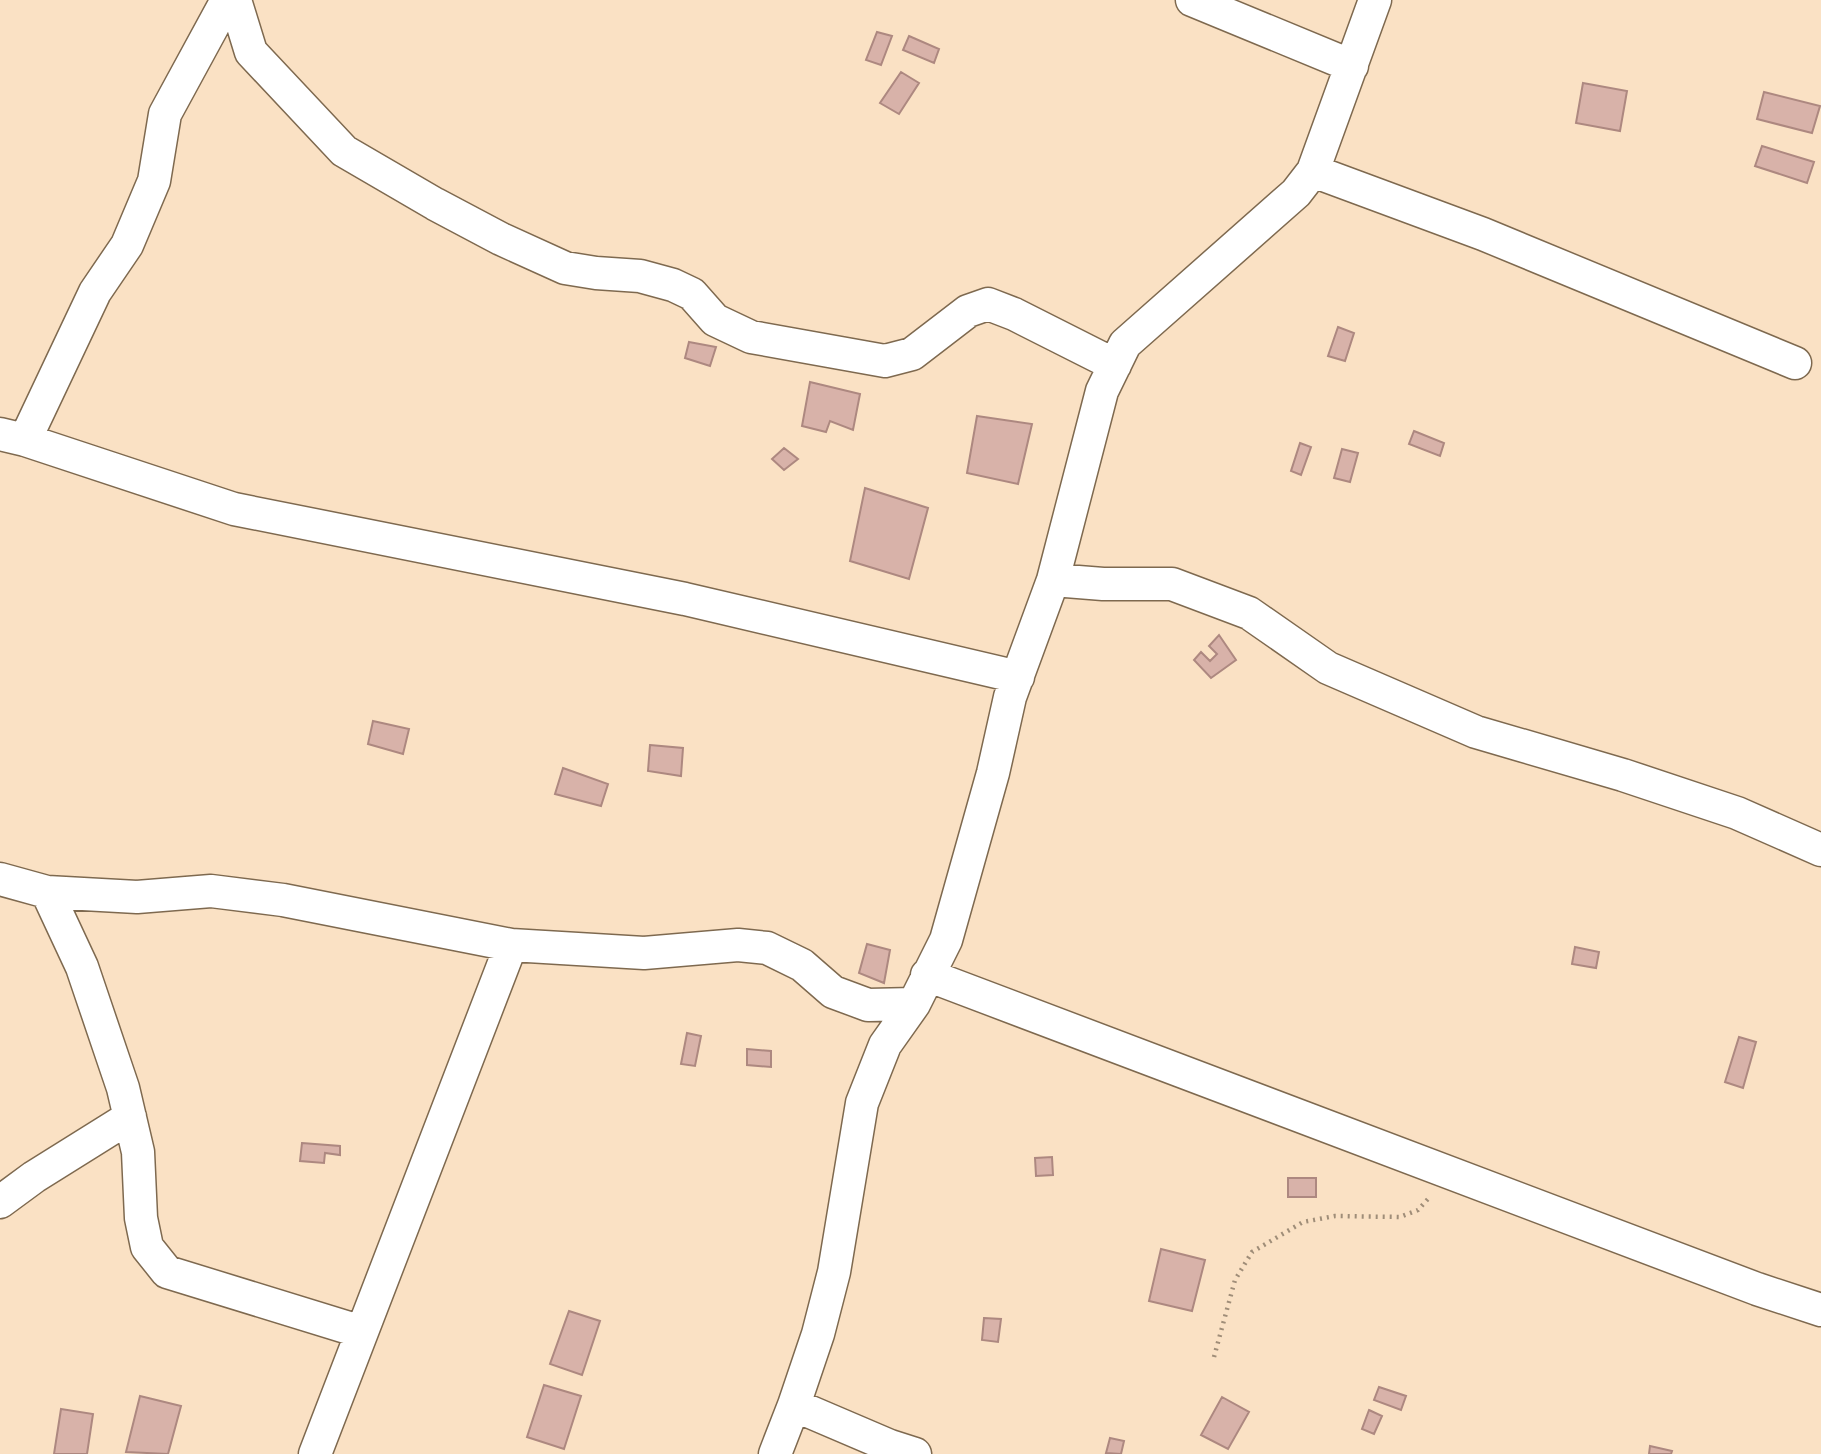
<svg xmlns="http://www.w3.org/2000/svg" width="1821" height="1454" font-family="'Fira Sans',sans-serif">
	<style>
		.building { fill: #d8b2a9; stroke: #ad8880; stroke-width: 2 }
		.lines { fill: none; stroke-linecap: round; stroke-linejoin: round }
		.minor-casing { stroke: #7e694f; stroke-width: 35 }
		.path { stroke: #9f8d78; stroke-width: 4.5; stroke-dasharray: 2 5; stroke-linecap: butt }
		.minor { stroke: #fff; stroke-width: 32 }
	</style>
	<rect width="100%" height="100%" fill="#fae1c4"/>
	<!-- building -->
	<path class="building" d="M 877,32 L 892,36 L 881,65 L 866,60 Z
		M 909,36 L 939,49 L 934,63 L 903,50 Z
		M 901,72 L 919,83 L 899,114 L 880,103 Z
		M 1583,83 L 1627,91 L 1620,131 L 1576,123 Z
		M 1764,92 L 1820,106 L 1812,133 L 1757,119 Z
		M 1762,146 L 1814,162 L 1807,183 L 1755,166 Z
		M 1338,327 L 1354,333 L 1345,361 L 1328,356 Z
		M 689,342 L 716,347 L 710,366 L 685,358 Z
		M 810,382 L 860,394 L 853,430 L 830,421 L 826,432 L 802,426 Z
		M 977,416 L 1032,424 L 1018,484 L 967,473 Z
		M 1414,431 L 1444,443 L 1440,456 L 1409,444 Z
		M 1300,443 L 1311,447 L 1301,475 L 1291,471 Z
		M 784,448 L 798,459 L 784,470 L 772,459 Z
		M 1342,449 L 1358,453 L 1350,482 L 1334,478 Z
		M 865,488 L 928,508 L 909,579 L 850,561 Z
		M 1219,635 L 1236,660 L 1211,678 L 1194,660 L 1201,652 L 1210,661 L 1217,654 L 1209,646 Z
		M 373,721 L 409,729 L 403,754 L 368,744 Z
		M 650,745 L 683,748 L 681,776 L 648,771 Z
		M 563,768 L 608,784 L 601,806 L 555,794 Z
		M 867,944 L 890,950 L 884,983 L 859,973 Z
		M 1575,947 L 1599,952 L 1596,968 L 1572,964 Z
		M 687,1033 L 701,1036 L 695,1066 L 681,1064 Z
		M 1739,1037 L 1756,1042 L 1743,1088 L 1725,1082 Z
		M 747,1049 L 771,1051 L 771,1067 L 747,1065 Z
		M 302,1143 L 340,1146 L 340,1155 L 325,1153 L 324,1163 L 300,1161 Z
		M 1052,1157 L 1053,1175 L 1036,1176 L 1035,1158 Z
		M 1288,1178 L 1316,1178 L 1316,1197 L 1288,1197 Z
		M 1161,1249 L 1205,1260 L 1192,1311 L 1149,1301 Z
		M 569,1311 L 600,1321 L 582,1375 L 550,1364 Z
		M 984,1318 L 1001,1319 L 998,1342 L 982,1340 Z
		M 544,1385 L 581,1396 L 564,1449 L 527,1437 Z
		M 1379,1387 L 1406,1396 L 1401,1410 L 1374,1400 Z
		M 140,1396 L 181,1406 L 168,1454 L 126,1452 Z
		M 1222,1397 L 1249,1412 L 1228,1449 L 1201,1435 Z
		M 61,1409 L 93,1414 L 87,1454 L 54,1454 Z
		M 1369,1410 L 1382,1416 L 1374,1434 L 1362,1429 Z
		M 1110,1438 L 1124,1441 L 1121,1454 L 1106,1453 Z
		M 1650,1446 L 1672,1451 L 1671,1454 L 1649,1454 Z"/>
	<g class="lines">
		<!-- minor casing -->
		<g class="minor-casing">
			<path id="minor" d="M 235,0 L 251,52 L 344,151 L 435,204 L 501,239 L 565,268 L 596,273 L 640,276 L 673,285 L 692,294 L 715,320 L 751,337 L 885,361 L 912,354 L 968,311 L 988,304 L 1014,314 L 1115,365
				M 1192,0 L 1352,66
				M 1313,171 L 1483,234 L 1795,363
				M 0,434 L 25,440 L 234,509 L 685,599 L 1018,677
				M 25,440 L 95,292 L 127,245 L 154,181 L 165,114 L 227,0
				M 1053,580 L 1103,584 L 1172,584 L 1249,613 L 1328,668 L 1476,732 L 1623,775 L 1737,813 L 1821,850
				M 0,879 L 47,892 L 137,897 L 211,891 L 283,900 L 511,945 L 644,953 L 738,945 L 767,948 L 802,965 L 833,992 L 868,1005 L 914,1004
				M 47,892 L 82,967 L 123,1088 L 138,1152 L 141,1218 L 147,1247 L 167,1272 L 362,1332
				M 927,975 L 1757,1289 L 1821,1310
				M 0,1202 L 34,1177 L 130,1117
				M 794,1405 L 890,1446 L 915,1454
				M 315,1454 L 511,945
				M 775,1454 L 794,1405 L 818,1334 L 834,1272 L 862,1103 L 885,1045 L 914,1004 L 946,940 L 993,773 L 1010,697 L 1053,580 L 1102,391 L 1125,344 L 1296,193 L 1313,171 L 1375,0"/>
		</g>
		<!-- path -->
		<path class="path" d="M 1214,1357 L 1235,1280 L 1252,1252 L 1303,1222 L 1335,1216 L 1400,1217 L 1418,1210 L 1428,1199"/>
		<!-- minor -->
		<use href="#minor" class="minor"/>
	</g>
</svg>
